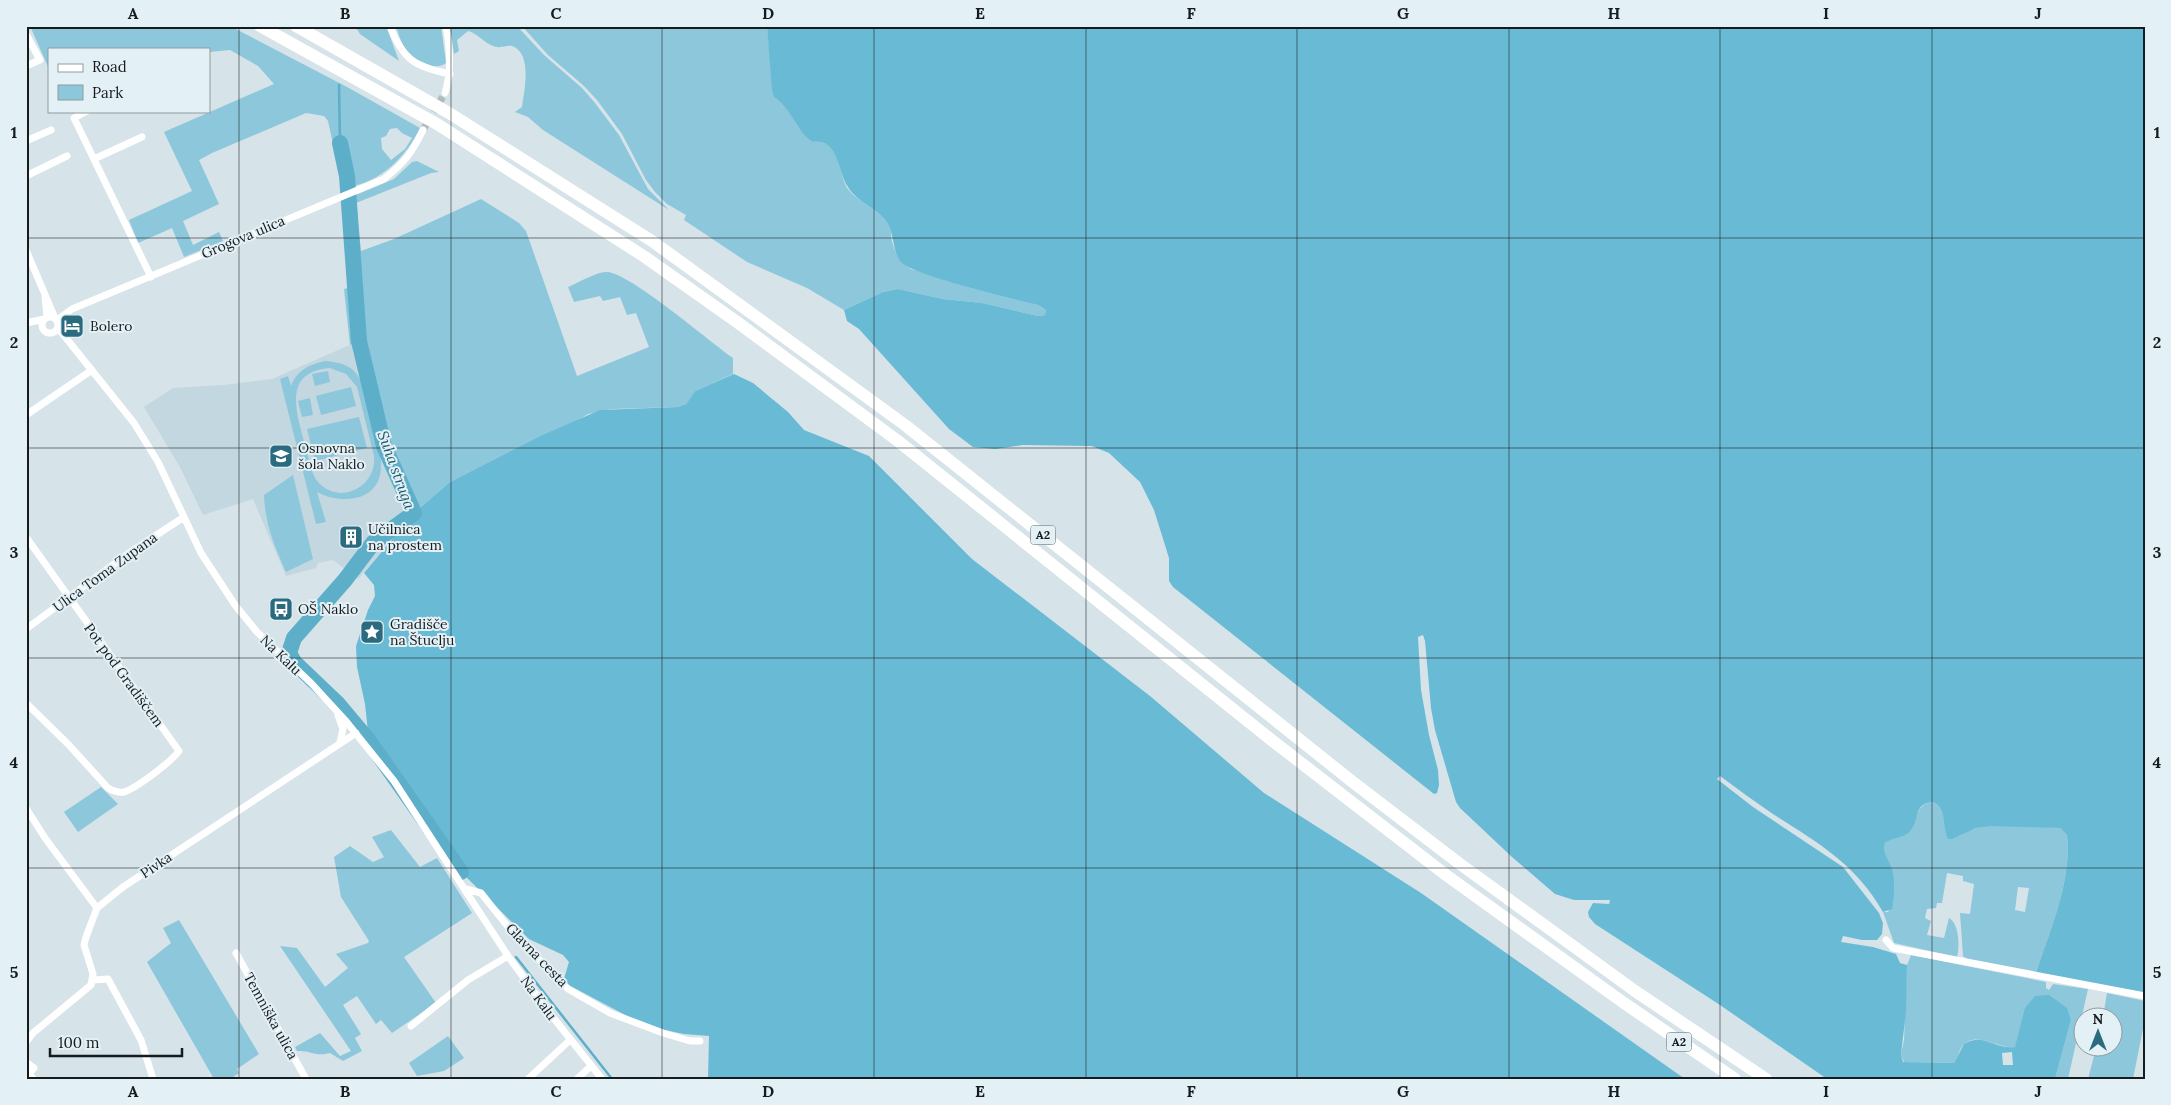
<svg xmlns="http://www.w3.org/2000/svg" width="2171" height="1105" font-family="Lora,serif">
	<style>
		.built { fill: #c2d7df }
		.green { fill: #8dc7dc; fill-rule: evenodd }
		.forest { fill: #69bad5; fill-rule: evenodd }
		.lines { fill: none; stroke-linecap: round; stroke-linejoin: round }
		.stream { stroke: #5daec9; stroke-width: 2.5 }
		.river { stroke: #5daec9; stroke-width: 16 }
		.minor-tunnel { stroke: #b0bbbf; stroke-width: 7; stroke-dasharray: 7 3.5; stroke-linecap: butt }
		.minor { stroke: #fff; stroke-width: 7 }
		.primary { stroke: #fff; stroke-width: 11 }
		.motorway { stroke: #fff; stroke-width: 12 }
		.grid { fill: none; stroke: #161b1d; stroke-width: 1; stroke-opacity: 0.55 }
		.labels { text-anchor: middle; stroke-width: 4; stroke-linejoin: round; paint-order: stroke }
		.shield { fill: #e3f0f5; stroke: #545b5e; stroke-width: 1 }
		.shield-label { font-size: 12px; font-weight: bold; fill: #161b1d }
		.street-label { font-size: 14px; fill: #161b1d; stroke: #e3f0f5 }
		.poi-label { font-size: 14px; fill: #161b1d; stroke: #e3f0f5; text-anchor: start }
		.water-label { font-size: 15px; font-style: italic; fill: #1a5c6f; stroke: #e3f0f5 }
		.neatline { fill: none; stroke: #161b1d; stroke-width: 2 }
		.grid-label { font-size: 16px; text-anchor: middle; font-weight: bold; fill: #161b1d }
	</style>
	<rect width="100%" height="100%" fill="#d6e3e8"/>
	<!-- built -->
	<path class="built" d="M 359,341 L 384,446 L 414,513 L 358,579 L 333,560 L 318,563 L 316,568 L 286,576 L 253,499 L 203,515 L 180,467 L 144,407 L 173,388 L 224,385 L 272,379 Z"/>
	<!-- green -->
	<path class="green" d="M 30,26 L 230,26 L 347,87 L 420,128 C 406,157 381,182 348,187 L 344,148 L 333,144 L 328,121 L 324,116 L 306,113 L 212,153 L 199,160 L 219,204 L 183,221 L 193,245 L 219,232 L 223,241 L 184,257 L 172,228 L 138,243 L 129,220 L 192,191 L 164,132 L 274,84 L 258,66 L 230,50 L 209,52 L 209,49 L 49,49 L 49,69 ZM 397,128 L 402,133 L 412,138 L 405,149 L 391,160 L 382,149 L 381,138 L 386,136 L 390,129 Z
		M 355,26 L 386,26 L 399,61 L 360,34 Z
		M 396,26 L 441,26 L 446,63 C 432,73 410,58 403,45 C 400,39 398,33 396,26 Z
		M 450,26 L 517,26 L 544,55 L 582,88 L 595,103 L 619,135 L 648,189 L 669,210 L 543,130 L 528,117 L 515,112 L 522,107 C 524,92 533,53 512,46 C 506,45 500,49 493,46 C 483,42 477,33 468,31 L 457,40 L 459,51 L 454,54 Z
		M 522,26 L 767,26 L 774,97 L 784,103 L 799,129 L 813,142 C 838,138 838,168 846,186 C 854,201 881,209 889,226 C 891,229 891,234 891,237 C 894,251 899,262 911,269 L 1038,305 L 1046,310 L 1045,315 L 1038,316 L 982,303 L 943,299 L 898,289 L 883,292 L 844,310 L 807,288 L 747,262 L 684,220 L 686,215 L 667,204 L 655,192 L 646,180 L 622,134 L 597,100 L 584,86 L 548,55 Z
		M 417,161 L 439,172 L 431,173 L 356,203 L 361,251 L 394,239 L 481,199 L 519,223 L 526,231 L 577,376 L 649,347 L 636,313 L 627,315 L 620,297 L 603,301 L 600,296 L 574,302 L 568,287 C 578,283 598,271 607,272 C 630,273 710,342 733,358 L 733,374 L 695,391 L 686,404 L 678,407 L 611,409 L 588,414 L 570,425 L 536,438 L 450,482 L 414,513 L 384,446 L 359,341 L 350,345 L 344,289 L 351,287 L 353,306 L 356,306 L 351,197 L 394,179 L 412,162 Z
		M 326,361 C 336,362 347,364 354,371 C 366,384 368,401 372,417 C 376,433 382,450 381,466 C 381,502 341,505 317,492 L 326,522 L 316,524 L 280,379 L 288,376 L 291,386 C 297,370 310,364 326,361 ZM 330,368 L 346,374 L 357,387 L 374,456 C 377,486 342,505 320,484 C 310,475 309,457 305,445 C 297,414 281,372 330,368 Z
		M 328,371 L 330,382 L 315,386 L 312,374 Z
		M 351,387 L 356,406 L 321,415 L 316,396 Z
		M 310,398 L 313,415 L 302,417 L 298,401 Z
		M 359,417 L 367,448 L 315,461 L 307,429 Z
		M 293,475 L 313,559 L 286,572 C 274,545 265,524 264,495 Z
		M 101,787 L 118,804 L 78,832 L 64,812 Z
		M 1933,802 C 1944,808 1944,820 1946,832 L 1959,836 C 1987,817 2029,827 2060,828 L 2067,835 C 2072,882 2050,929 2036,973 L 1967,959 L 1963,956 L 1960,913 L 1970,914 L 1974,884 L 1963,881 L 1963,876 L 1947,873 L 1942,903 L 1937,903 L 1936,908 L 1927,909 L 1925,918 L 1931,921 L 1927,935 L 1944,938 L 1949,918 C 1959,923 1960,946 1957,957 L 1894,943 L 1883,912 L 1888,912 C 1901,884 1888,872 1884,846 C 1888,836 1897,840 1903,835 C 1919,824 1913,804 1933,802 ZM 2018,887 L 2029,888 L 2025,912 L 2015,910 Z
		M 391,830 L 420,867 L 437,858 L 472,913 L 404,957 L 436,1003 L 392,1033 L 381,1020 L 376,1024 L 357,996 L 343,1005 L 361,1034 L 355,1038 L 362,1051 L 343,1061 L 330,1053 C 314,1057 311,1050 297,1051 L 295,1047 L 320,1033 L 340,1056 L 351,1051 L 280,946 L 297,948 L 325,987 L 348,968 L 336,954 L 368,943 L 369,941 L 341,897 L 334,857 L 350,846 L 373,862 L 384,857 L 372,837 Z
		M 179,920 L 259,1054 L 237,1069 L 239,1073 L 230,1079 L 214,1079 L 147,962 L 171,943 L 163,928 Z
		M 1911,955 L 2046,982 L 2046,988 L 2049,990 L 2053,984 L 2088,989 L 2068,1079 L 2055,1079 L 2071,1020 L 2017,1043 L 2015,1047 C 1999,1050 1974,1028 1961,1048 C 1959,1052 1957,1058 1954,1063 L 1904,1062 L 1901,1054 L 1904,1040 L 1907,965 Z
		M 2107,993 L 2145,1001 L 2145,1019 L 2133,1079 L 2088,1079 L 2096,1048 L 2114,1048 L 2114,1018 L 2103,1017 Z
		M 448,1036 L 464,1058 L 444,1071 L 417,1076 L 409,1063 Z"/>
	<!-- forest -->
	<path class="forest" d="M 767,26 L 2145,26 L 2145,993 L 2036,973 C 2050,929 2072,882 2067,835 L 2060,828 L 1990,826 L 1976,828 L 1952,839 L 1948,839 C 1942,826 1947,809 1933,802 C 1912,804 1921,819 1910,831 C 1905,838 1893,837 1885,843 C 1882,853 1891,863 1893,873 C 1895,885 1894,898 1892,909 L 1883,912 C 1855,863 1818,843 1773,814 C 1755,802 1738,789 1720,776 L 1717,779 L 1753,807 L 1843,867 L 1879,913 L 1883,923 L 1882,934 L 1877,940 L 1862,940 L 1843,936 L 1841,942 L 1873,947 L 1896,954 L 1900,963 L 1907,965 L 1906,1012 L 1901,1054 L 1903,1062 L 1954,1063 L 1964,1044 C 1984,1032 1995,1050 2015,1047 L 2025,1008 L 2035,996 L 2049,995 L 2067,1008 L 2071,1020 L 2055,1079 L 1827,1079 L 1720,1005 L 1595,924 L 1589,917 L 1588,912 L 1593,903 L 1609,904 L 1610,900 L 1574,900 L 1555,894 L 1512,857 L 1460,808 L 1456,802 L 1435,730 L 1431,708 L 1425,641 L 1423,635 L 1418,637 L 1421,690 L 1429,735 L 1438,770 L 1439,785 L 1437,793 L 1434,794 L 1173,587 L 1169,581 L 1169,558 L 1154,510 L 1140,482 L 1109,453 L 1092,446 L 1023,445 L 995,449 L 973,447 L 949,429 L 859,329 L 847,321 L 844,310 L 883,292 L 898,289 L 943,299 L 982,303 L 1038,316 L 1045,315 L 1046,310 L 1038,305 C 1016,299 911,275 901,262 C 893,252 894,237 889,226 C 881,209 857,203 848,187 C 837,171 839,138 813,142 C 795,131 792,108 774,97 L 772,90 ZM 2012,1052 L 2013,1065 L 2003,1065 L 2002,1053 Z
		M 734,374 L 753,383 L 788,412 L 804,430 L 869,456 L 972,559 L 1150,696 L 1264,793 L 1421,893 L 1685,1079 L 708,1079 L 709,1036 L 684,1034 L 646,1026 L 563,982 L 569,962 L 563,955 L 529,939 L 461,872 L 398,777 L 369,741 L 365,704 L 357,667 L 356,646 L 368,610 L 375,596 L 374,585 L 364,573 L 414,513 L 450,482 L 536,438 L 600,410 L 678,407 L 686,404 L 695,391 Z"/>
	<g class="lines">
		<!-- stream -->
		<path class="stream" d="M 339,85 L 340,143
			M 516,957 L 612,1079"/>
		<!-- river -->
		<path class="river" d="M 340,143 L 347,176 L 359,341 L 384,446 L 414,513 L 373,543 L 345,580 L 294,638 L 289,653 L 294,662 L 337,703 L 369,741 L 461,872"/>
		<!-- minor-tunnel -->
		<path class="minor-tunnel" d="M 423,130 L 445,93"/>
		<!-- minor -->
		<path class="minor" d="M 390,26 C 403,60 415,67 450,74
			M 26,34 L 40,60 L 26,66
			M 445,93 C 452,70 450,50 446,26
			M 87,111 L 74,118 L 151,277
			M 26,141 L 51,130
			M 94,159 L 142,137
			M 26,176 L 67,156
			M 26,250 L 55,318
			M 45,297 L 47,317
			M42 325a8 8 0 1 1 16 0a8 8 0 1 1-16 0Z
			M 57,320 L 72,309 L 384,179 C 404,163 412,153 423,130
			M 26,323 L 44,319
			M 58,328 L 134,423 L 158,462 L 201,553 L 235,605 L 257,632 L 311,683 L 345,720 L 394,781 L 508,956 L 548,1011 L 602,1079
			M 26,415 L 92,370
			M 26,537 L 179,751 C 171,762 135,789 124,792 C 118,793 113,791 108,788 L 68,744 L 26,703
			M 26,629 L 129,553 L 184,517
			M 338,715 L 343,729 L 340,742
			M 26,808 L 45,838 L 97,908
			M 466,889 L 481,893 L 513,933 L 568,989 L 610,1013 L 663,1033 L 690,1041 L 700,1041
			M 1886,940 L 1893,948 L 2145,996
			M 236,953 L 306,1079
			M 93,980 L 108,979 L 141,1040 L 153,1079
			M 411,1026 L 468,980 L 508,956
			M 26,1042 L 33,1033 L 91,985 L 93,974 L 84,945 L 86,937 L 97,908 L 123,887 L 356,733
			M 26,1062 L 34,1068 L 27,1076
			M 528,1079 L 570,1040
			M 577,1079 L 591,1066"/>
		<!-- primary -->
		<path class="primary" d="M 26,1076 L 31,1079"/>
		<!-- motorway -->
		<path class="motorway" d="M 260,26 L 437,124 L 645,257 L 737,322 L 898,441 L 1274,742 L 1446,875 L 1624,1003 L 1735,1079
			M 296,26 L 449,113 L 652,241 L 905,425 L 1354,783 L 1460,864 L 1635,991 L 1766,1079"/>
	</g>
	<!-- grid -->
	<path class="grid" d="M 239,26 L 239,1079M 451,26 L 451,1079M 662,26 L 662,1079M 874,26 L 874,1079M 1086,26 L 1086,1079M 1297,26 L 1297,1079M 1509,26 L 1509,1079M 1720,26 L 1720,1079M 1932,26 L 1932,1079M 26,238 L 2145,238M 26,448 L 2145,448M 26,658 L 2145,658M 26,868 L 2145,868"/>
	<!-- icons -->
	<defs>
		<g id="hotel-square" transform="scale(1.25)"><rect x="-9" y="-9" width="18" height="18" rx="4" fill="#2b6b80" stroke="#e3f0f5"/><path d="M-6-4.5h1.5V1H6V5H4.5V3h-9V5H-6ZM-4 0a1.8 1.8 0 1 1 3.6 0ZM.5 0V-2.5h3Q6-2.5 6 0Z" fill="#fff"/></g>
		<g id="school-square" transform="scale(1.25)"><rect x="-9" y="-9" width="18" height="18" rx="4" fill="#2b6b80" stroke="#e3f0f5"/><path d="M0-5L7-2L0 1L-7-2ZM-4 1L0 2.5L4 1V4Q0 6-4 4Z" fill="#fff"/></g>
		<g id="building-square" transform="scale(1.25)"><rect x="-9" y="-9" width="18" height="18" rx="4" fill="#2b6b80" stroke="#e3f0f5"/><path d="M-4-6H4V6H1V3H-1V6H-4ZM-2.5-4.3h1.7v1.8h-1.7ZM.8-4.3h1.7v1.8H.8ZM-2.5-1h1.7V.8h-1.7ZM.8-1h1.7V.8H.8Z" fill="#fff"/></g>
		<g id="bus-square" transform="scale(1.25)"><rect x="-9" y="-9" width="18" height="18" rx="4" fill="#2b6b80" stroke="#e3f0f5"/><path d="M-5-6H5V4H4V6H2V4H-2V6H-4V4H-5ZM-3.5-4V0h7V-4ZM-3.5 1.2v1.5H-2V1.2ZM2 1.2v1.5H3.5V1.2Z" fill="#fff"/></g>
		<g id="sight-square" transform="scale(1.25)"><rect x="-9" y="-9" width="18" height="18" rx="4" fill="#2b6b80" stroke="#e3f0f5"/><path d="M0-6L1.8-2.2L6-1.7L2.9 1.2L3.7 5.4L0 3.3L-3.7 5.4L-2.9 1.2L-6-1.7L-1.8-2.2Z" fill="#fff"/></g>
	</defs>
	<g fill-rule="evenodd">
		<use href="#hotel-square" x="72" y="326"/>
		<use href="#school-square" x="281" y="456"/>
		<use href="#building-square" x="351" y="537"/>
		<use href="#bus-square" x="281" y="609"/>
		<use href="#sight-square" x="372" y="632"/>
	</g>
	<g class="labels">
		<!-- shield labels -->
		<g class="shield">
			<rect x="1030.5" y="525.5" width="25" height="19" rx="4"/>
			<rect x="1666.5" y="1032.5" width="25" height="19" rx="4"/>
		</g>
		<g class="shield-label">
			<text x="1043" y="539">A2</text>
			<text x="1679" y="1046">A2</text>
		</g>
		<!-- street labels -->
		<g class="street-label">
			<text transform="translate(243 237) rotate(-23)" y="5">Grogova ulica</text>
			<text transform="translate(105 572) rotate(-36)" y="5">Ulica Toma Zupana</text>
			<text transform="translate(281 655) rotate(44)" y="5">Na Kalu</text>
			<text transform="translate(124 675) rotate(54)" y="5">Pot pod Gradiščem</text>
			<text transform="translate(156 865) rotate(-34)" y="5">Pivka</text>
			<text transform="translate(537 955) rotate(46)" y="5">Glavna cesta</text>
			<text transform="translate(539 998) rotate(54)" y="5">Na Kalu</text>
			<text transform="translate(271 1016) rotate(61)" y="5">Temniška ulica</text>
		</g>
		<!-- poi labels -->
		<g class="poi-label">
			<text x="90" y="331">Bolero</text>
			<text x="298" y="453">Osnovna<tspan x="298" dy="16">šola Naklo</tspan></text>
			<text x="368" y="534">Učilnica<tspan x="368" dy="16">na prostem</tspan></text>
			<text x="298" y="614">OŠ Naklo</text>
			<text x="390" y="629">Gradišče<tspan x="390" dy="16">na Štuclju</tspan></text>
		</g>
		<!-- water labels -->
		<g class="water-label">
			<text transform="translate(396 470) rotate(70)" y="5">Suha struga</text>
		</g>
	</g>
	<!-- border -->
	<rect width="2171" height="1105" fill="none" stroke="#e3f0f5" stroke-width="55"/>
	<!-- legend -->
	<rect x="48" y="48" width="162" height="65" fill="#e3f0f5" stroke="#919b9f"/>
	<rect x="58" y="64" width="25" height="8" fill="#ffffff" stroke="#919b9f"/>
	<text x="92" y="72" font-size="15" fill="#161b1d">Road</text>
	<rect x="58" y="85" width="25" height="15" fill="#8dc7dc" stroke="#919b9f"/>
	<text x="92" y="98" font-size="15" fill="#161b1d">Park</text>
	<!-- north arrow -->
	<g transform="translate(2098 1032)"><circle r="24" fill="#e3f0f5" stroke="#919b9f"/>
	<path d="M0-4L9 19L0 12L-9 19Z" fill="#2b6b80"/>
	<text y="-8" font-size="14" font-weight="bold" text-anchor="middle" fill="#161b1d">N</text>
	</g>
	<!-- scale -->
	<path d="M50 1048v8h132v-8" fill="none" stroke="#161b1d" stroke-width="2.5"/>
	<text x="58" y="1048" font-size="15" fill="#161b1d" stroke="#e3f0f5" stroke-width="4" paint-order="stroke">100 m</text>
	<rect x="28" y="28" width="2116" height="1050" class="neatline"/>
	<g class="grid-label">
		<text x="133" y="19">A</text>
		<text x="345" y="19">B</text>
		<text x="556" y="19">C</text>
		<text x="768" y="19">D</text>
		<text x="980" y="19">E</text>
		<text x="1191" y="19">F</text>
		<text x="1403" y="19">G</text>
		<text x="1614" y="19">H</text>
		<text x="1826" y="19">I</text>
		<text x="2038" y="19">J</text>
		<text x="14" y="138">1</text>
		<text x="2157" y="138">1</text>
		<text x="14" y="348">2</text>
		<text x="2157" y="348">2</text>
		<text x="14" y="558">3</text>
		<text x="2157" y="558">3</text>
		<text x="14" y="768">4</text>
		<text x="2157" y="768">4</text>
		<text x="14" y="978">5</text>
		<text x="2157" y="978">5</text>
		<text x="133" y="1097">A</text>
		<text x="345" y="1097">B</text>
		<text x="556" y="1097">C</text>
		<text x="768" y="1097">D</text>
		<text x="980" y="1097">E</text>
		<text x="1191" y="1097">F</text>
		<text x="1403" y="1097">G</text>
		<text x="1614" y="1097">H</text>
		<text x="1826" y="1097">I</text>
		<text x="2038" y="1097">J</text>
	</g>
</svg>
